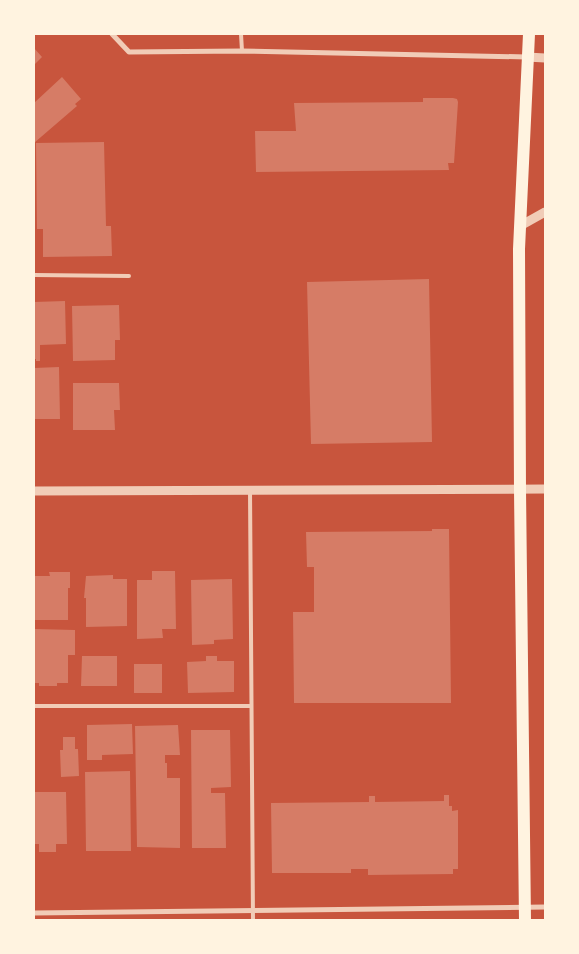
<svg xmlns="http://www.w3.org/2000/svg" width="579" height="954" font-family="Helvetica,sans-serif">
	<style>
		.building { fill: #d67c66 }
		.lines { fill: none; stroke-linecap: round; stroke-linejoin: round }
		.service { stroke: #f1ccb7; stroke-width: 4 }
		.minor { stroke: #f1ccb7; stroke-width: 5 }
		.tertiary { stroke: #f1ccb7; stroke-width: 9 }
		.primary { stroke: #fff3e0; stroke-width: 12 }
	</style>
	<rect width="100%" height="100%" fill="#c8553d"/>
	<!-- building -->
	<path class="building" d="M 34,48 L 42,57 L 34,65 Z
		M 62,77 L 81,99 L 75,104 L 77,106 L 34,143 L 34,103 Z
		M 423,98 L 453,98 L 457,99 L 458,102 L 454,163 L 448,163 L 449,170 L 256,172 L 255,131 L 296,131 L 294,103 L 423,102 Z
		M 104,142 L 106,226 L 111,226 L 112,256 L 43,257 L 43,229 L 37,229 L 36,143 Z
		M 429,279 L 432,442 L 311,444 L 307,282 Z
		M 65,301 L 66,344 L 40,345 L 40,361 L 36,361 L 36,359 L 34,359 L 34,302 Z
		M 119,305 L 120,340 L 115,340 L 115,360 L 73,361 L 72,306 Z
		M 59,367 L 60,419 L 34,419 L 34,368 Z
		M 73,383 L 119,383 L 120,410 L 114,410 L 115,430 L 73,430 Z
		M 432,529 L 449,529 L 451,703 L 294,703 L 293,612 L 314,612 L 314,567 L 307,567 L 306,532 L 432,531 Z
		M 152,571 L 175,571 L 176,629 L 162,629 L 163,638 L 137,639 L 137,580 L 152,580 Z
		M 49,572 L 70,572 L 70,588 L 68,588 L 68,620 L 34,620 L 34,576 L 50,576 Z
		M 113,575 L 113,579 L 127,579 L 127,626 L 86,627 L 86,598 L 84,598 L 86,576 Z
		M 232,579 L 233,639 L 214,640 L 214,644 L 192,645 L 191,580 Z
		M 34,629 L 75,630 L 75,655 L 68,655 L 68,683 L 57,683 L 57,686 L 39,686 L 39,683 L 34,683 Z
		M 82,656 L 117,656 L 117,686 L 81,686 Z
		M 206,656 L 217,656 L 217,661 L 234,661 L 234,692 L 188,693 L 187,662 L 206,661 Z
		M 134,664 L 162,664 L 162,693 L 134,693 Z
		M 132,724 L 133,754 L 102,755 L 102,760 L 87,760 L 87,725 Z
		M 178,725 L 180,755 L 165,755 L 165,763 L 167,763 L 167,778 L 180,778 L 180,848 L 137,847 L 135,726 Z
		M 191,730 L 230,730 L 231,787 L 211,788 L 211,793 L 225,793 L 226,848 L 192,848 Z
		M 63,737 L 75,737 L 75,749 L 78,749 L 79,776 L 61,777 L 60,750 L 63,750 Z
		M 130,771 L 131,851 L 86,851 L 85,772 Z
		M 34,792 L 66,792 L 67,844 L 56,844 L 56,852 L 39,852 L 39,844 L 34,844 Z
		M 444,795 L 449,795 L 449,806 L 452,806 L 452,811 L 458,810 L 458,869 L 453,869 L 453,874 L 368,875 L 368,869 L 351,869 L 351,873 L 272,873 L 271,803 L 369,802 L 369,796 L 375,796 L 375,802 L 444,801 Z"/>
	<g class="lines">
		<!-- service -->
		<path class="service" d="M 241,34 L 242,51
			M 34,275 L 129,276
			M 250,490 L 253,920
			M 34,706 L 251,706"/>
		<!-- minor -->
		<path class="minor" d="M 112,34 L 129,52 L 242,51 L 527,57
			M 34,913 L 545,907"/>
		<!-- tertiary -->
		<path class="tertiary" d="M 527,57 L 545,58
			M 520,226 L 545,212
			M 34,491 L 545,489"/>
		<!-- primary -->
		<path class="primary" d="M 525,920 L 520,490 L 519,249 L 529,34"/>
	</g>
	<!-- border -->
	<rect width="579" height="954" fill="none" stroke="#fff3e0" stroke-width="70"/>
</svg>
